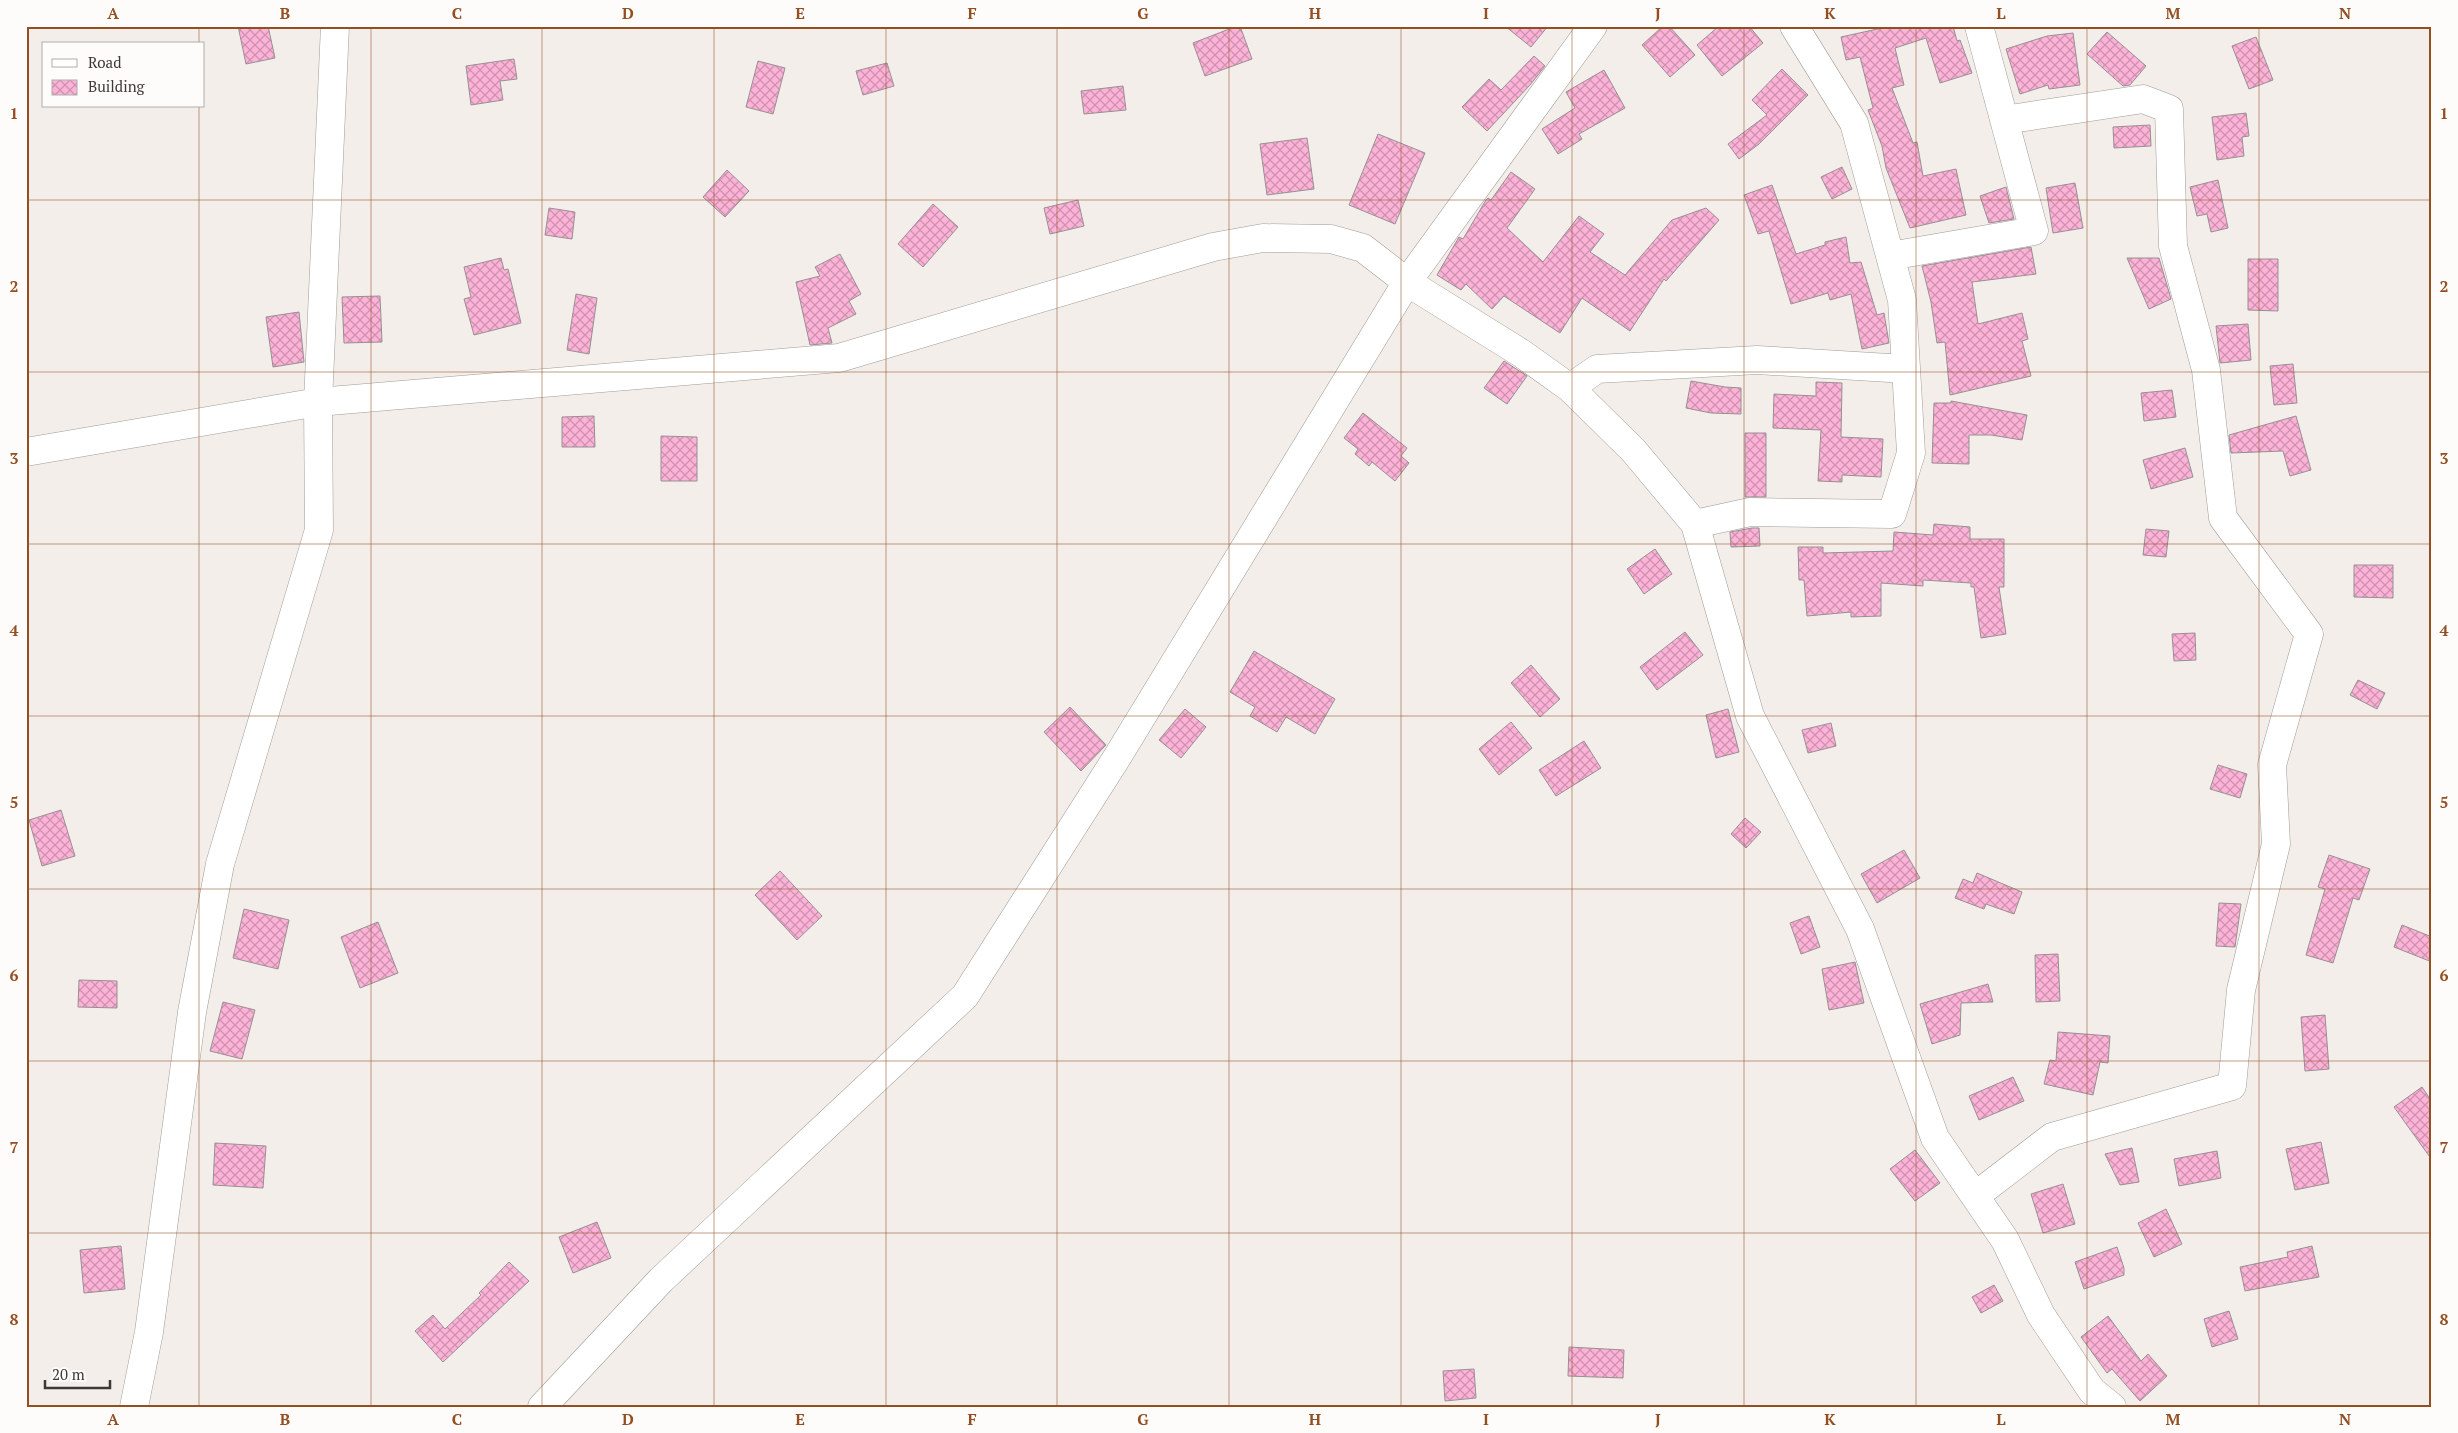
<svg xmlns="http://www.w3.org/2000/svg" width="2458" height="1433" font-family="'PT Serif',serif">
	<style>
		.building { fill: url(#building-cross-hatch); stroke: #979093 }
		.lines { fill: none; stroke-linecap: round; stroke-linejoin: round }
		.minor-casing { stroke: #a19c97; stroke-width: 29 }
		.minor { stroke: #fff; stroke-width: 28 }
		.grid { fill: none; stroke: #934f22; stroke-width: 1; stroke-opacity: 0.55 }
		.neatline { fill: none; stroke: #934f22; stroke-width: 2 }
		.grid-label { font-size: 16px; text-anchor: middle; font-weight: bold; fill: #934f22 }
	</style>
	<defs>
		<pattern id="building-cross-hatch" width="8" height="8" patternUnits="userSpaceOnUse" patternTransform="scale(1.25)"><rect width="8" height="8" fill="#fdb2d7"/><path d="M0 0l8 8M0 8l8-8" fill="none" stroke="#ce92af"/></pattern>
	</defs>
	<rect width="100%" height="100%" fill="#f4eeea"/>
	<!-- building -->
	<path class="building" d="M 238,26 L 268,26 L 275,58 L 246,64 Z
		M 1237,26 L 1240,26 L 1252,59 L 1205,76 L 1193,43 Z
		M 1505,26 L 1548,26 L 1531,47 Z
		M 1663,26 L 1669,26 L 1695,55 L 1670,77 L 1642,45 Z
		M 1719,26 L 1749,26 L 1763,43 L 1722,76 L 1697,45 Z
		M 1891,26 L 1953,26 L 1957,41 L 1960,40 L 1972,73 L 1940,83 L 1926,38 L 1895,48 L 1904,85 L 1892,88 L 1913,143 L 1917,142 L 1923,176 L 1956,169 L 1966,215 L 1910,228 L 1886,168 L 1882,146 L 1868,110 L 1873,108 L 1860,57 L 1846,60 L 1841,37 Z
		M 2107,32 L 2146,66 L 2130,85 L 2123,86 L 2087,54 Z
		M 2073,33 L 2080,85 L 2049,89 L 2048,85 L 2020,94 L 2006,49 L 2047,36 Z
		M 2256,37 L 2273,80 L 2249,89 L 2232,46 Z
		M 1534,56 L 1545,66 L 1530,85 L 1487,131 L 1462,107 L 1489,79 L 1501,90 Z
		M 514,59 L 517,79 L 500,81 L 503,100 L 471,105 L 466,66 Z
		M 758,61 L 785,68 L 773,114 L 746,107 Z
		M 887,63 L 894,86 L 863,95 L 856,71 Z
		M 1782,69 L 1808,95 L 1759,144 L 1739,159 L 1728,144 L 1767,115 L 1752,100 Z
		M 1604,70 L 1625,108 L 1579,134 L 1582,139 L 1558,154 L 1542,129 L 1575,108 L 1566,92 Z
		M 1123,86 L 1126,110 L 1084,114 L 1081,91 Z
		M 2246,113 L 2249,136 L 2242,137 L 2244,156 L 2217,160 L 2212,117 Z
		M 2150,125 L 2151,146 L 2114,148 L 2113,127 Z
		M 1378,134 L 1425,153 L 1395,224 L 1349,205 Z
		M 1307,138 L 1314,189 L 1267,195 L 1260,144 Z
		M 1842,167 L 1852,189 L 1832,199 L 1821,177 Z
		M 727,170 L 749,191 L 725,217 L 703,197 Z
		M 1511,172 L 1535,189 L 1507,228 L 1543,262 L 1579,216 L 1604,234 L 1590,252 L 1625,275 L 1672,220 L 1706,208 L 1719,220 L 1666,281 L 1664,279 L 1630,331 L 1582,298 L 1560,333 L 1504,296 L 1492,309 L 1466,284 L 1461,290 L 1437,275 L 1459,237 L 1463,239 L 1486,200 L 1488,198 L 1491,200 Z
		M 2218,180 L 2228,228 L 2211,232 L 2207,214 L 2197,216 L 2190,187 Z
		M 2075,183 L 2083,228 L 2053,233 L 2046,188 Z
		M 1772,185 L 1796,254 L 1825,245 L 1825,242 L 1846,237 L 1850,263 L 1861,262 L 1877,315 L 1884,313 L 1889,343 L 1862,349 L 1851,294 L 1830,300 L 1828,293 L 1791,304 L 1769,231 L 1758,234 L 1744,195 Z
		M 2006,187 L 2014,219 L 1989,223 L 1980,196 Z
		M 1078,200 L 1084,226 L 1050,234 L 1044,208 Z
		M 933,204 L 958,227 L 923,267 L 898,244 Z
		M 549,208 L 575,212 L 572,239 L 545,235 Z
		M 2031,247 L 2036,274 L 1972,282 L 1978,324 L 2022,313 L 2028,339 L 2022,341 L 2031,376 L 1950,395 L 1945,342 L 1937,343 L 1931,302 L 1922,266 Z
		M 840,254 L 861,294 L 849,301 L 856,314 L 828,328 L 832,343 L 810,345 L 796,282 L 820,276 L 815,267 Z
		M 501,258 L 504,270 L 508,269 L 521,323 L 474,335 L 464,299 L 471,297 L 464,267 Z
		M 2127,258 L 2159,258 L 2171,299 L 2149,309 Z
		M 2248,259 L 2278,259 L 2278,311 L 2248,310 Z
		M 576,294 L 597,298 L 589,354 L 567,350 Z
		M 380,296 L 382,342 L 344,343 L 342,297 Z
		M 299,312 L 304,362 L 273,367 L 266,317 Z
		M 2248,324 L 2251,360 L 2220,363 L 2216,326 Z
		M 1504,361 L 1527,376 L 1507,404 L 1484,388 Z
		M 2293,364 L 2297,403 L 2274,405 L 2270,366 Z
		M 1691,381 L 1725,387 L 1741,388 L 1741,414 L 1711,413 L 1686,408 Z
		M 1816,382 L 1842,383 L 1841,437 L 1883,439 L 1881,477 L 1842,475 L 1842,482 L 1818,481 L 1821,430 L 1773,428 L 1774,394 L 1816,396 Z
		M 2172,390 L 2176,417 L 2144,421 L 2141,393 Z
		M 1951,401 L 2027,415 L 2022,440 L 1991,435 L 1969,435 L 1969,464 L 1932,463 L 1934,403 L 1951,403 Z
		M 1363,413 L 1407,448 L 1401,456 L 1409,463 L 1395,481 L 1372,462 L 1369,466 L 1355,454 L 1358,449 L 1344,438 Z
		M 594,416 L 595,447 L 562,447 L 562,417 Z
		M 2296,416 L 2311,470 L 2290,476 L 2283,451 L 2231,453 L 2229,435 Z
		M 1745,433 L 1766,433 L 1766,497 L 1745,497 Z
		M 661,436 L 697,437 L 697,481 L 661,481 Z
		M 2185,448 L 2193,477 L 2151,489 L 2143,460 Z
		M 1934,524 L 1970,527 L 1970,539 L 2004,539 L 2004,587 L 1999,587 L 2006,634 L 1981,638 L 1974,587 L 1971,587 L 1971,583 L 1923,580 L 1923,586 L 1881,583 L 1881,616 L 1851,617 L 1851,612 L 1807,616 L 1804,580 L 1799,580 L 1798,547 L 1823,547 L 1823,553 L 1893,551 L 1894,532 L 1933,535 Z
		M 1752,528 L 1759,528 L 1760,546 L 1731,547 L 1730,532 Z
		M 2146,529 L 2169,531 L 2166,557 L 2143,555 Z
		M 1655,549 L 1672,574 L 1644,594 L 1627,569 Z
		M 2354,565 L 2393,565 L 2393,598 L 2354,597 Z
		M 1685,632 L 1703,655 L 1657,690 L 1640,667 Z
		M 2195,633 L 2196,660 L 2174,661 L 2172,634 Z
		M 1254,651 L 1335,699 L 1315,734 L 1286,717 L 1277,732 L 1250,716 L 1255,707 L 1230,692 Z
		M 1531,665 L 1560,699 L 1540,717 L 1511,683 Z
		M 2358,680 L 2385,693 L 2377,709 L 2350,695 Z
		M 1070,707 L 1106,745 L 1081,771 L 1044,732 Z
		M 1185,709 L 1206,727 L 1181,758 L 1159,740 Z
		M 1728,709 L 1739,752 L 1716,758 L 1706,715 Z
		M 1511,722 L 1532,748 L 1499,775 L 1479,749 Z
		M 1831,723 L 1836,746 L 1808,753 L 1802,730 Z
		M 1584,741 L 1601,768 L 1556,796 L 1539,770 Z
		M 2218,765 L 2247,774 L 2240,798 L 2210,789 Z
		M 61,810 L 75,856 L 42,866 L 29,820 Z
		M 1745,818 L 1761,832 L 1746,848 L 1731,834 Z
		M 1904,850 L 1920,878 L 1877,903 L 1861,874 Z
		M 2329,855 L 2370,869 L 2359,900 L 2353,898 L 2333,963 L 2306,955 L 2325,889 L 2318,887 Z
		M 780,871 L 822,916 L 797,940 L 755,895 Z
		M 1977,873 L 2022,892 L 2014,914 L 1986,904 L 1984,909 L 1955,898 L 1963,879 L 1973,883 Z
		M 2219,903 L 2241,904 L 2235,947 L 2216,946 Z
		M 244,909 L 289,920 L 278,969 L 233,958 Z
		M 1809,916 L 1820,947 L 1801,954 L 1790,923 Z
		M 378,922 L 398,973 L 360,988 L 341,937 Z
		M 2402,925 L 2432,937 L 2432,962 L 2394,947 Z
		M 2058,954 L 2060,1001 L 2036,1002 L 2035,955 Z
		M 1855,962 L 1864,1003 L 1829,1010 L 1822,969 Z
		M 79,980 L 117,981 L 117,1008 L 78,1007 Z
		M 1988,984 L 1993,1002 L 1961,1003 L 1960,1035 L 1932,1044 L 1920,1004 Z
		M 223,1002 L 255,1010 L 242,1059 L 210,1051 Z
		M 2325,1015 L 2329,1069 L 2305,1071 L 2301,1017 Z
		M 2058,1032 L 2110,1036 L 2108,1063 L 2100,1062 L 2093,1095 L 2044,1084 L 2050,1060 L 2056,1061 Z
		M 2013,1077 L 2024,1101 L 1979,1120 L 1969,1096 Z
		M 2422,1087 L 2432,1102 L 2432,1160 L 2394,1107 Z
		M 2321,1142 L 2329,1183 L 2295,1190 L 2286,1149 Z
		M 215,1143 L 266,1146 L 263,1188 L 213,1185 Z
		M 2132,1148 L 2139,1182 L 2120,1185 L 2105,1154 Z
		M 1915,1150 L 1940,1183 L 1915,1201 L 1890,1169 Z
		M 2217,1151 L 2221,1178 L 2179,1186 L 2174,1159 Z
		M 2063,1184 L 2075,1224 L 2043,1233 L 2031,1194 Z
		M 2166,1209 L 2182,1244 L 2154,1257 L 2138,1223 Z
		M 597,1222 L 611,1258 L 573,1273 L 559,1237 Z
		M 121,1246 L 125,1289 L 84,1293 L 80,1250 Z
		M 2312,1246 L 2319,1277 L 2245,1291 L 2240,1267 L 2288,1257 L 2287,1252 Z
		M 2117,1247 L 2124,1268 L 2124,1275 L 2084,1289 L 2075,1262 Z
		M 509,1262 L 529,1281 L 443,1362 L 415,1331 L 433,1315 L 445,1329 L 481,1295 L 479,1293 Z
		M 1994,1285 L 2003,1301 L 1981,1313 L 1972,1297 Z
		M 2229,1311 L 2238,1339 L 2212,1347 L 2204,1319 Z
		M 2108,1316 L 2141,1361 L 2148,1354 L 2167,1376 L 2140,1401 L 2112,1369 L 2107,1373 L 2081,1337 Z
		M 1569,1347 L 1624,1350 L 1623,1378 L 1568,1376 Z
		M 1474,1369 L 1476,1398 L 1445,1401 L 1443,1371 Z"/>
	<g class="lines">
		<!-- minor casing -->
		<g class="minor-casing">
			<path id="minor" d="M 1890,256 L 2034,231 L 1979,26
				M 1570,388 L 1597,369 L 1757,360 L 1906,369
				M 26,452 L 318,402 L 839,358 L 1213,247 L 1263,238 L 1331,239 L 1363,248 L 1407,282 L 1521,353 L 1570,388 L 1633,450 L 1695,524 L 1750,716 L 1860,929 L 1935,1138 L 2005,1240 L 2041,1315 L 2092,1391 L 2112,1407
				M 1695,524 L 1750,512 L 1892,514 L 1911,453 L 1902,300 L 1854,123 L 1794,26
				M 1975,1196 L 2052,1137 L 2232,1086 L 2241,990 L 2276,844 L 2272,765 L 2309,634 L 2223,518 L 2206,370 L 2173,246 L 2169,109 L 2143,99 L 2004,120
				M 134,1407 L 149,1332 L 192,1012 L 220,864 L 319,530 L 318,402 L 335,26
				M 542,1407 L 661,1280 L 965,996 L 1116,759 L 1407,282 L 1593,26"/>
		</g>
		<!-- minor -->
		<use href="#minor" class="minor"/>
	</g>
	<!-- grid -->
	<path class="grid" d="M 199,26 L 199,44M 371,26 L 371,1407M 542,26 L 542,1407M 714,26 L 714,1407M 886,26 L 886,1407M 1057,26 L 1057,1407M 1229,26 L 1229,1407M 1401,26 L 1401,1407M 1572,26 L 1572,1407M 1744,26 L 1744,1407M 1916,26 L 1916,1407M 2087,26 L 2087,1407M 2259,26 L 2259,1407M 199,106 L 199,1407M 26,200 L 2432,200M 26,372 L 2432,372M 26,544 L 2432,544M 26,716 L 2432,716M 26,889 L 2432,889M 26,1061 L 2432,1061M 26,1233 L 2432,1233"/>
	<!-- border -->
	<rect width="2458" height="1433" fill="none" stroke="#fefcfa" stroke-width="55"/>
	<!-- legend -->
	<rect x="42" y="42" width="162" height="65" fill="#fefcfa" stroke="#b0aeac"/>
	<rect x="52" y="59" width="25" height="8" fill="#ffffff" stroke="#b0aeac"/>
	<text x="88" y="68" font-size="15" fill="#3c3938">Road</text>
	<rect x="52" y="80" width="25" height="15" fill="url(#building-cross-hatch)" stroke="#b0aeac"/>
	<text x="88" y="92" font-size="15" fill="#3c3938">Building</text>
	<!-- scale -->
	<path d="M45 1380v8h65v-8" fill="none" stroke="#3c3938" stroke-width="2.5"/>
	<text x="52" y="1380" font-size="15" fill="#3c3938" stroke="#fefcfa" stroke-width="4" paint-order="stroke">20 m</text>
	<rect x="28" y="28" width="2402" height="1378" class="neatline"/>
	<g class="grid-label">
		<text x="113" y="19">A</text>
		<text x="285" y="19">B</text>
		<text x="457" y="19">C</text>
		<text x="628" y="19">D</text>
		<text x="800" y="19">E</text>
		<text x="972" y="19">F</text>
		<text x="1143" y="19">G</text>
		<text x="1315" y="19">H</text>
		<text x="1486" y="19">I</text>
		<text x="1658" y="19">J</text>
		<text x="1830" y="19">K</text>
		<text x="2001" y="19">L</text>
		<text x="2173" y="19">M</text>
		<text x="2345" y="19">N</text>
		<text x="14" y="119">1</text>
		<text x="2444" y="119">1</text>
		<text x="14" y="292">2</text>
		<text x="2444" y="292">2</text>
		<text x="14" y="464">3</text>
		<text x="2444" y="464">3</text>
		<text x="14" y="636">4</text>
		<text x="2444" y="636">4</text>
		<text x="14" y="808">5</text>
		<text x="2444" y="808">5</text>
		<text x="14" y="981">6</text>
		<text x="2444" y="981">6</text>
		<text x="14" y="1153">7</text>
		<text x="2444" y="1153">7</text>
		<text x="14" y="1325">8</text>
		<text x="2444" y="1325">8</text>
		<text x="113" y="1425">A</text>
		<text x="285" y="1425">B</text>
		<text x="457" y="1425">C</text>
		<text x="628" y="1425">D</text>
		<text x="800" y="1425">E</text>
		<text x="972" y="1425">F</text>
		<text x="1143" y="1425">G</text>
		<text x="1315" y="1425">H</text>
		<text x="1486" y="1425">I</text>
		<text x="1658" y="1425">J</text>
		<text x="1830" y="1425">K</text>
		<text x="2001" y="1425">L</text>
		<text x="2173" y="1425">M</text>
		<text x="2345" y="1425">N</text>
	</g>
</svg>
